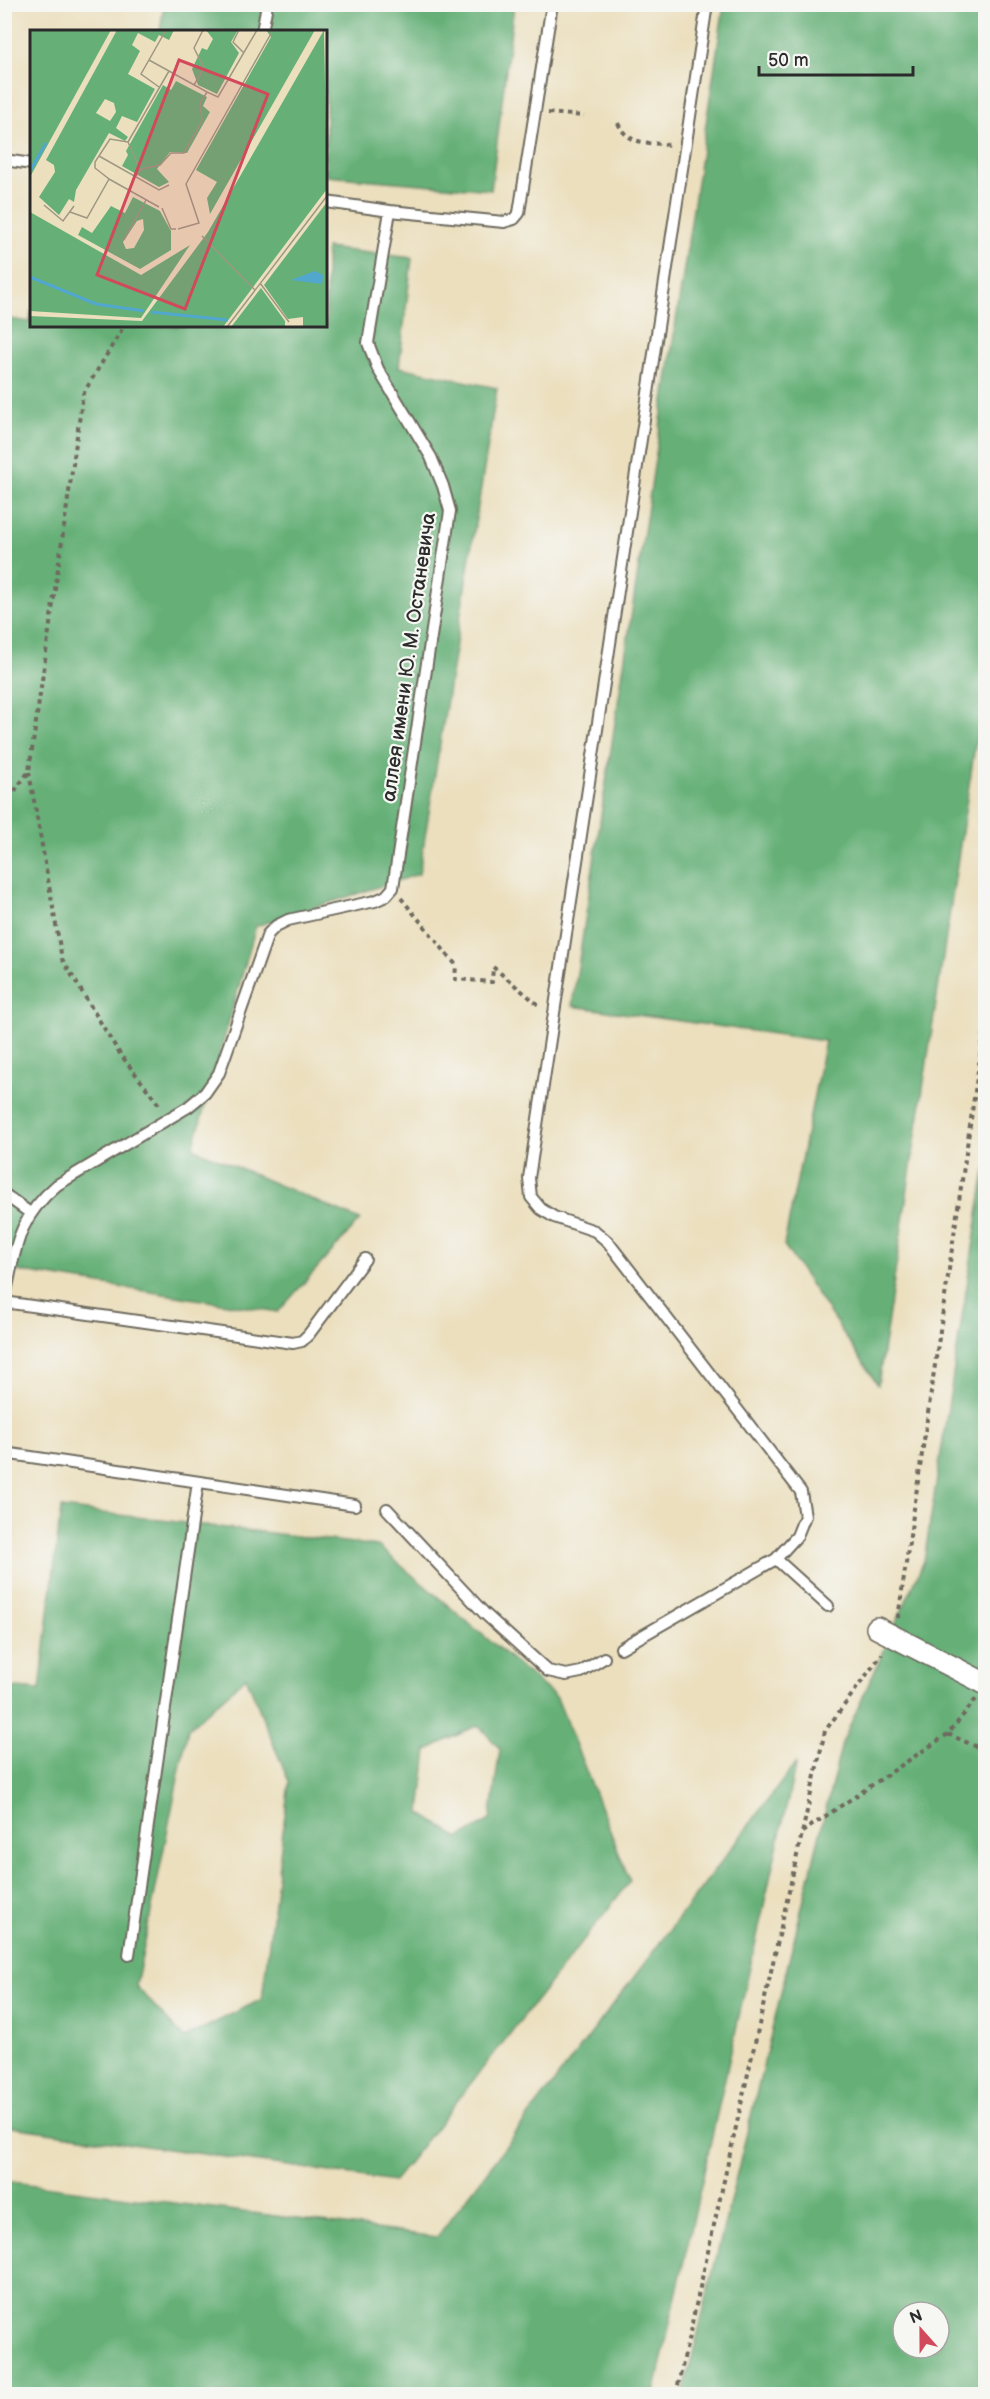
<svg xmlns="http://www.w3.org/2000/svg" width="990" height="2399" font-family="'Balsamiq Sans',sans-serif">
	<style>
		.forest { fill: #66b078; stroke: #486e52; stroke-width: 1.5; fill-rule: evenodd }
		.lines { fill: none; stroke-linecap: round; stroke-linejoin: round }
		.lane-casing { stroke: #6e6a5e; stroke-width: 14 }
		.street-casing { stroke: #6e6a5e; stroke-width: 24 }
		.path { stroke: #6e6a5e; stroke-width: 4; stroke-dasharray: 4.5 4.5; stroke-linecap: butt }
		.lane { stroke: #fff; stroke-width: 10 }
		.street { stroke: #fff; stroke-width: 21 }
		.labels { text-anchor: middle; stroke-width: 4.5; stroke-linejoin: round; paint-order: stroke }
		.street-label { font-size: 20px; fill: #2b2b2b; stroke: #f6f6f2 }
		.inset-river { fill: none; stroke: #51a7cd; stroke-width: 3 }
		.inset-road { fill: none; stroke: #9e9783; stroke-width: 1.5 }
		.view { fill: #d1495b; fill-opacity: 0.15; stroke: #d1495b; stroke-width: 3 }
		.inset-edge { fill: none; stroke: #2b2b2b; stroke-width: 3 }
	</style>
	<rect width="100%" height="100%" fill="#f6f6f2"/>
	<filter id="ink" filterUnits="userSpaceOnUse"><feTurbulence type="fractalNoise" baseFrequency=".0167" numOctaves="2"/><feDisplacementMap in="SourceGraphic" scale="12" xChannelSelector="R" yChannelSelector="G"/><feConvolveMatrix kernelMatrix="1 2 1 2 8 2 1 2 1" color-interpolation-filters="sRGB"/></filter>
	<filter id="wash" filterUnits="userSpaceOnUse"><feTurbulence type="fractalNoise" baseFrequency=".008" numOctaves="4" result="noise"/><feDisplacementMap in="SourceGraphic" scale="24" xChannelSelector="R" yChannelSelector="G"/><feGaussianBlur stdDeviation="1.35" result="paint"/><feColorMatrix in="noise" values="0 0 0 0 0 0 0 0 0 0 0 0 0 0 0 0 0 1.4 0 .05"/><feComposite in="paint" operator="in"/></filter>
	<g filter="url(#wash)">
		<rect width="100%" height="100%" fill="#ebdfbe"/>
		<!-- forest -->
		<path class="forest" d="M 164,5 L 514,5 L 491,190 L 326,176 L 326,32 L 160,32 Z
			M 724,5 L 985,5 L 985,680 L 878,1385 L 784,1245 L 825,1041 L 572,1006 Z
			M 326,248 L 412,258 L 399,367 L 497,388 L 419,874 L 256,926 L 193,1148 L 360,1220 L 278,1312 L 5,1269 L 4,318 L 30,322 L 31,310 L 32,326 L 326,326 Z
			M 985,1170 L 985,2394 L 683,2394 L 842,1743 L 924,1561 ZM 903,2312 L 939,2312 L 939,2348 L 903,2348 Z
			M 61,1508 L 378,1546 L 557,1698 L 630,1881 L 394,2181 L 5,2126 L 5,1687 L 40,1690 ZM 246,1677 L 289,1782 L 262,1999 L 184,2038 L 136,1986 L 188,1729 ZM 478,1725 L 500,1749 L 490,1820 L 459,1838 L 420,1813 L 427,1750 Z
			M 796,1763 L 654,2394 L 5,2394 L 5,2181 L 437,2237 Z"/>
	</g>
	<g filter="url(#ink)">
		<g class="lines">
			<!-- lane casing -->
			<g class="lane-casing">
				<path id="lane" d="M 262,32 L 267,4
					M 4,160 L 32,164
					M 326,202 L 390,211
					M 4,1194 L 30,1213
					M 4,1300 C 16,1250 15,1221 57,1185 L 188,1107 L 205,1093 L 219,1073 L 268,934 L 276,926 L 288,920 L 375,901 L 386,896 L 393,888 L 450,511 L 443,486 L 431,457 L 378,369 L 368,343 L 390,211 L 504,222 L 514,219 L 519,213 L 552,4
					M 4,1302 L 293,1343 L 302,1341 L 309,1334 L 365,1259
					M 4,1453 L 355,1505
					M 387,1509 L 484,1613 L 548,1671 L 566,1675 L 581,1672 L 604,1658
					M 776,1559 L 828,1606
					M 621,1648 L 776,1559 L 797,1536 L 805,1516 L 801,1492 L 608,1242 L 595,1231 L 554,1217 L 541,1209 L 531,1197 L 529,1178 L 707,4
					M 129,1955 L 198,1482"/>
			</g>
			<!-- street casing -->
			<g class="street-casing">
				<path id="street" d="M 877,1628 L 986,1684"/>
			</g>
			<!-- path -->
			<path class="path" d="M 548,113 L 584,116
				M 618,123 C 628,146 649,142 671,145
				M 29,772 L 62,959 L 118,1051 L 160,1106
				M 4,806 L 29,771 L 83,394 L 124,326
				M 401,898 L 456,965 L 455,979 L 492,982 L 493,967
				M 493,967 L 541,1007
				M 898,1618 L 986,1016
				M 948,1734 L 986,1751
				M 802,1832 L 948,1734 L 976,1699
				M 676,2394 L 825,1731 L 882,1654"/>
			<!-- lane -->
			<use href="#lane" class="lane"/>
			<!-- street -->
			<use href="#street" class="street"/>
		</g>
	</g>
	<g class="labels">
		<!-- street labels -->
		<g class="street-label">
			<text transform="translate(408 657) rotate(-82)" y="7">аллея имени Ю. М. Останевича</text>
		</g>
	</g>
	<!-- overview -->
	<g transform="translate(30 30)">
		<rect width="297" height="297" fill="#ebdfbe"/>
		<path d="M 0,0 L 81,0 L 0,147 ZM 87,0 L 144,0 L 139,10 L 129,5 L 125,12 L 108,3 L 102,15 L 110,21 L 98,44 L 125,59 L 107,92 L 92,86 L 86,98 L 98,107 L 95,111 L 79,103 L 46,160 L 44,172 L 39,169 L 29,185 L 9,167 L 25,142 L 24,135 L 16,130 ZM 75,69 L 84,73 L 86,82 L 80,91 L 66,83 ZM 176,0 L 208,0 L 201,12 L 209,23 L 187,64 L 168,55 L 162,39 L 172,18 L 177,20 L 183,9 ZM 236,0 L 285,0 L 180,184 L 177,168 L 187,152 L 166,140 L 241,7 ZM 294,0 L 297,159 L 193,297 L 0,297 L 0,286 L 112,291 L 178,202 ZM 146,51 L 177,67 L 173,76 L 180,82 L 157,123 L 140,122 L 127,139 L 139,152 L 129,157 L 92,136 L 98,125 L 96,121 L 133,55 L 141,60 ZM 103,167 L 130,181 L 141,201 L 141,220 L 110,239 L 48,205 L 52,197 L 62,203 L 81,176 L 95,183 ZM 113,189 L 114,200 L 104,218 L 96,219 L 93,212 L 107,191 ZM 297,172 L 297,297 L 273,297 L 273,287 L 258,289 L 234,255 ZM 0,182 L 111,245 L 160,215 L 111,288 L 0,281 ZM 231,258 L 255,291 L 255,297 L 201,297 Z" fill="#66b078" fill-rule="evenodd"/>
		<path d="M 285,241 L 293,245 L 292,254 L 261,250 Z" fill="#51a7cd"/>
		<path class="inset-river" d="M 0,141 L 16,113M 0,247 L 66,274 L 114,281M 121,282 L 198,290"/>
		<path class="inset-road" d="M 209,0 L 203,12 L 214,23M 119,30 L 177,62M 164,55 L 174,38 L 164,18 L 173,0M 129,57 L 111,44 L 136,0M 98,112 L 139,41M 98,112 L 110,140M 69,126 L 129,160 L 139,155M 105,147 L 112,139 L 130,135 L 141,123 L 154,123 L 172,91 L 170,73 L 177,62 L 188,67 L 227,0M 79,149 L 129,177M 14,175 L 33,191 L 44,176M 132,178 L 141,199 L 146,199M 40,182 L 57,188 L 79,149 L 65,138 L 65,132 L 80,109 L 98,112M 148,199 L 169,193 L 156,154 L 243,0M 172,206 L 225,260M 94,210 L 116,170M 230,253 L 259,292M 197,297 L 297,166"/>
		<path class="view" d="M 149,30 L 238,64 L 155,279 L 67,245 Z"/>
		<rect width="297" height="297" class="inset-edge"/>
	</g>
	<!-- margin -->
	<rect width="990" height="2399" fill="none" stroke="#f6f6f2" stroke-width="24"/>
	<!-- north arrow -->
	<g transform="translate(921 2330) rotate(339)"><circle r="28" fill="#f6f6f2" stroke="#a5a5a2" stroke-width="1.5"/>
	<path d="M0-4.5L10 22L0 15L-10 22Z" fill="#d1495b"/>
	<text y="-9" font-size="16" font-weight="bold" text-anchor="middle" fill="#2b2b2b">N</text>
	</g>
	<!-- scale -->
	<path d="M759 66v9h154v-9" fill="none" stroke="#2b2b2b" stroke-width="3"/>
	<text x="768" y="66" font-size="18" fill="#2b2b2b" stroke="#f6f6f2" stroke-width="4.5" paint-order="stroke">50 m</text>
</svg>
